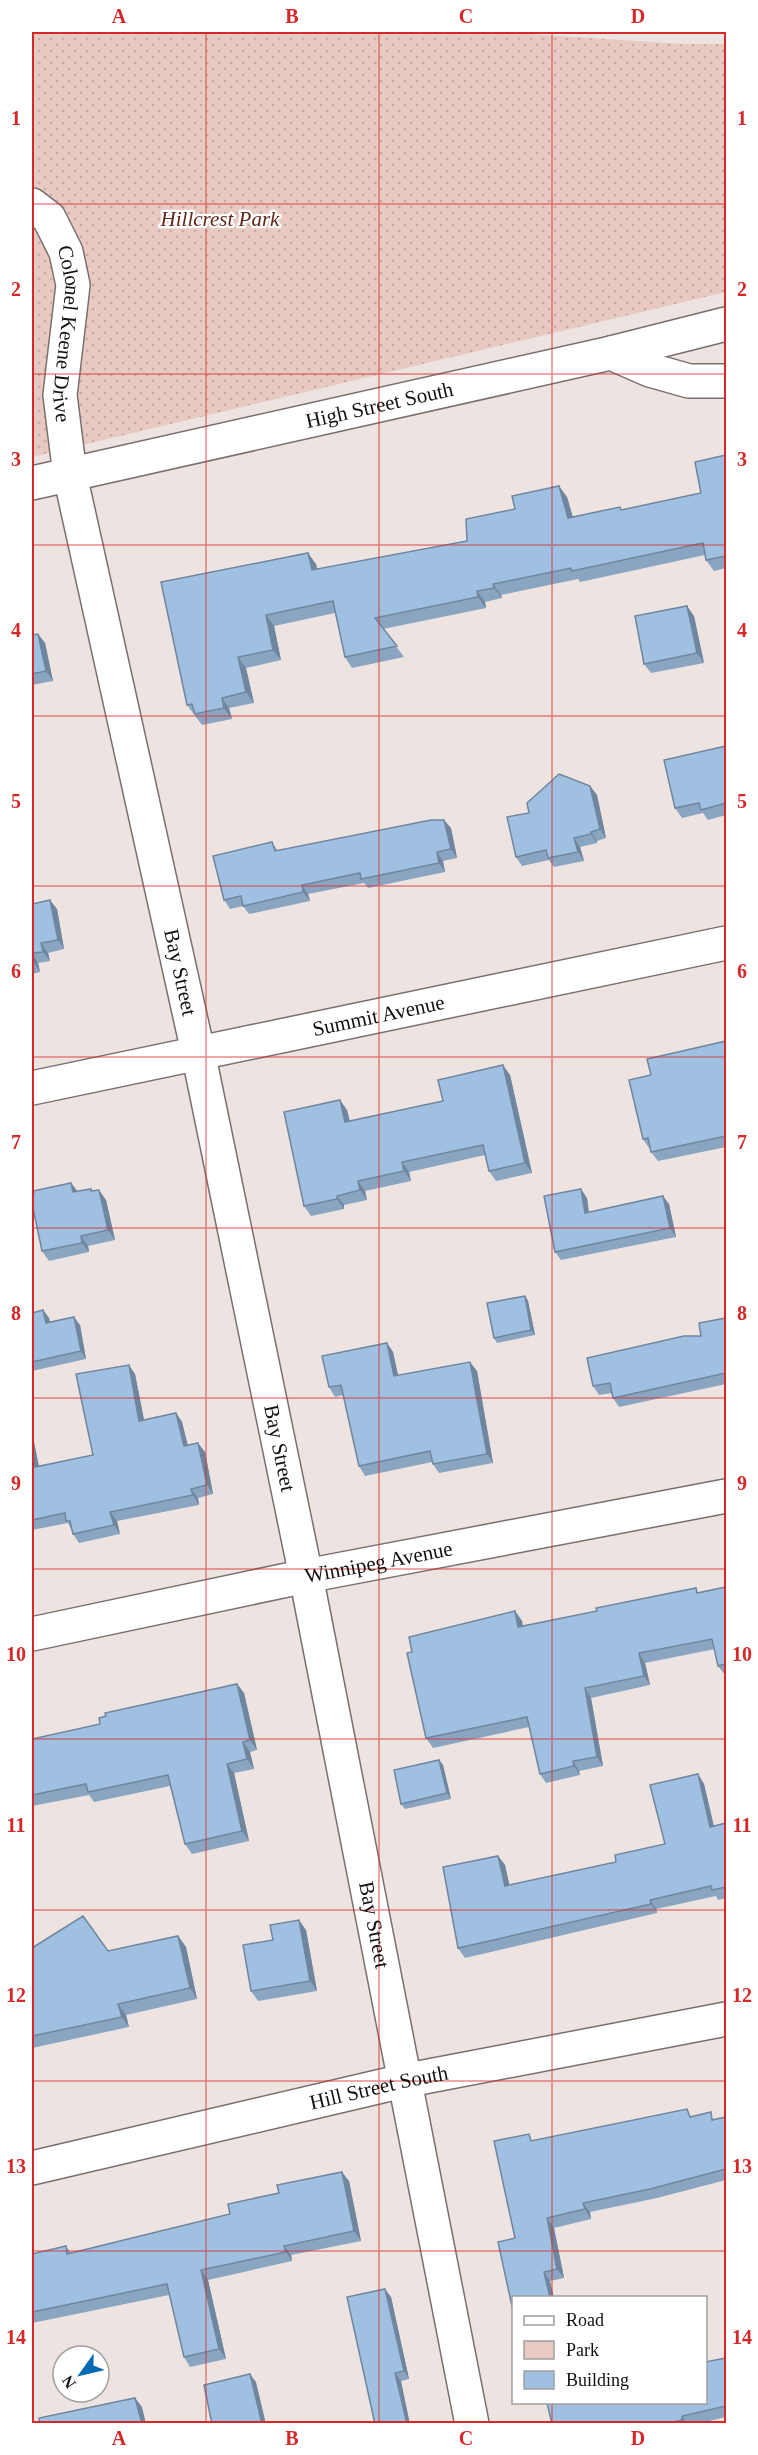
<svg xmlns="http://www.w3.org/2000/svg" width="758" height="2455" font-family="'Times New Roman',serif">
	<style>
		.green { fill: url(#green-dots) }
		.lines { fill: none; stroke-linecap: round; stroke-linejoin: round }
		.street-casing { stroke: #79706e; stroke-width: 36 }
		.secondary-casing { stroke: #79706e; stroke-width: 36 }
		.street { stroke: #fff; stroke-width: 33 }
		.secondary { stroke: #fff; stroke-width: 33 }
		.wall { fill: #8aa5c2 }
		.shaded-wall { fill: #70869e }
		.building { fill: #a0c0e2; stroke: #70869e; stroke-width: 1.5 }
		.grid { fill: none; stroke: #d62828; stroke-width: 1.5; stroke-opacity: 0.55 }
		.labels { text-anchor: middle; stroke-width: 4.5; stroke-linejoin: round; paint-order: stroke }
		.park-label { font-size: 21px; font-style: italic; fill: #602517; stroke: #fff }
		.street-label { font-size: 21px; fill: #13100f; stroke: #fff }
		.neatline { fill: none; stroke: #d62828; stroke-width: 2 }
		.grid-label { font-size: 20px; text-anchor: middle; font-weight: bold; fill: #d62828 }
	</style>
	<defs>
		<pattern id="green-dots" width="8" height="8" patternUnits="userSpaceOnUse" patternTransform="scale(1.5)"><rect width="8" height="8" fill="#e8cac2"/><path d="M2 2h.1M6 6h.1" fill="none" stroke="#c6aca6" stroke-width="1.8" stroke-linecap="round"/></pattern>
	</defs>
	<rect width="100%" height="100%" fill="#ede3e0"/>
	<!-- green -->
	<path class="green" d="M 32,32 L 495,32 L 683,44 L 726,44 L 726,292 L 32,457 Z"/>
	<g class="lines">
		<!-- street casing -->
		<g class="street-casing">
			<g id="street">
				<path id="s1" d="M 32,205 L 49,218 L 66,252 L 73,285 L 60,395 L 70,475 L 198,1052 L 306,1576 L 472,2424"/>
				<path d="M 611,353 L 650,370 L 689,381 L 726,381"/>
				<path id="s2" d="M 32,1088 L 726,943"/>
				<path id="s3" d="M 32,1634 L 306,1576 L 726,1496"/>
				<path id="s4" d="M 32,2168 L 403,2081 L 726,2019"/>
			</g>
		</g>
		<!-- secondary casing -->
		<g class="secondary-casing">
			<g id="secondary">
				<path id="s5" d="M 32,483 L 611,353 L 726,324"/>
			</g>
		</g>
		<!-- street -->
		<use href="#street" class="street"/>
		<!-- secondary -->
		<use href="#secondary" class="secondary"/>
	</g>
	<!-- wall -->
	<path class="wall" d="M 726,455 L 726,568 L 714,571 L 706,560 L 705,555 L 580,582 L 578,579 L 501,595 L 502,598 L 485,602 L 486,608 L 383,629 L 404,657 L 352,668 L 345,657 L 335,613 L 274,626 L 281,660 L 246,668 L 254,703 L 229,708 L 232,719 L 202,725 L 187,705 L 161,582 L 316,564 L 317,569 L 467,541 L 515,509 L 567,497 L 573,517 L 622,510 L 701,493 Z
		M 694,616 L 704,663 L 651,673 L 644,664 Z
		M 38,634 L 45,643 L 53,681 L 32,685 L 32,635 Z
		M 726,746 L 726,815 L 708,820 L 703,813 L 682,818 L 675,808 Z
		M 590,786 L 597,795 L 606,838 L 597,841 L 597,843 L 580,847 L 584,861 L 554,867 L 549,860 L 522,866 L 516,857 L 529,813 Z
		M 451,828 L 457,858 L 443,861 L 445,872 L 368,888 L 364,883 L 308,894 L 310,901 L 249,914 L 243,906 L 230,909 L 224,900 L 272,842 L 278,851 Z
		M 32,904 L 57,909 L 64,949 L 48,953 L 50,961 L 38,963 L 40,972 L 32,974 Z
		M 726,1041 L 726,1147 L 658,1161 L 651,1152 L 650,1148 L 649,1148 L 643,1139 L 651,1075 Z
		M 510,1075 L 532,1173 L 496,1181 L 489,1171 L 485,1155 L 409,1172 L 411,1181 L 365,1191 L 367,1200 L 344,1205 L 344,1209 L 311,1216 L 304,1206 L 347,1110 L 350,1121 L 443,1101 Z
		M 71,1183 L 77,1191 L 93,1191 L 106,1200 L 115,1240 L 88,1246 L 89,1252 L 49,1261 L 42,1251 Z
		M 587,1198 L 589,1212 L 669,1204 L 676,1237 L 561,1260 L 555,1252 Z
		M 525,1296 L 528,1301 L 535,1335 L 497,1343 L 494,1338 Z
		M 43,1310 L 49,1318 L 50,1322 L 80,1325 L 86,1359 L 32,1371 L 32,1313 Z
		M 726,1318 L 726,1384 L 619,1407 L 613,1398 L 612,1393 L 599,1395 L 593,1386 L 701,1336 Z
		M 387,1343 L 393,1352 L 398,1375 L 477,1371 L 493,1463 L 439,1473 L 433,1464 L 432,1462 L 365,1476 L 359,1466 L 343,1395 L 335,1397 L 329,1387 Z
		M 135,1374 L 144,1420 L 176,1413 L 182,1422 L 188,1445 L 205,1452 L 213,1494 L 198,1498 L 199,1505 L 117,1521 L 120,1534 L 79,1543 L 73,1534 L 71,1529 L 68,1523 L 32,1530 L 32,1432 L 39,1467 L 93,1455 Z
		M 726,1587 L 726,1675 L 725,1675 L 718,1666 L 715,1649 L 645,1663 L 650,1685 L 591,1698 L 603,1766 L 579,1771 L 580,1775 L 546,1783 L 540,1774 L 529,1727 L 433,1748 L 426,1738 L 412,1652 L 515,1611 L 522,1621 L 523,1626 L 699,1593 Z
		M 237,1684 L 244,1693 L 257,1750 L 250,1752 L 254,1769 L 234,1773 L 249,1841 L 192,1854 L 185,1844 L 170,1786 L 94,1802 L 89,1795 L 32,1806 L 32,1739 L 100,1724 Z
		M 439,1760 L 443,1765 L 451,1799 L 405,1809 L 401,1804 Z
		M 698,1774 L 704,1784 L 714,1826 L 726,1823 L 726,1898 L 718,1900 L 716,1896 L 656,1909 L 657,1913 L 465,1958 L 458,1948 L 498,1856 L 505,1865 L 509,1885 L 616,1862 L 665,1844 Z
		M 306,1930 L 317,1991 L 258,2001 L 251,1991 L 273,1940 Z
		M 178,1936 L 186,1947 L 197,1999 L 126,2015 L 129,2027 L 32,2048 L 32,1948 L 108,1951 Z
		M 693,2116 L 716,2119 L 726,2117 L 726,2180 L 657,2198 L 590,2212 L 591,2219 L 554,2228 L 564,2278 L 550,2281 L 554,2298 L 513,2298 L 515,2238 L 533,2140 Z
		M 349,2181 L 361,2241 L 291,2255 L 292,2261 L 208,2280 L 226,2359 L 190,2367 L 184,2357 L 169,2295 L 32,2323 L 32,2254 L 66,2246 L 71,2253 L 230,2214 Z
		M 391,2297 L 409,2379 L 401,2381 L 375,2424 Z
		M 726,2358 L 726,2417 L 697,2424 L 552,2424 Z"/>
	<!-- shaded-wall -->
	<path class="shaded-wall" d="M 559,486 L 567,497 L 576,529 L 568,518 Z
		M 308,553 L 316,564 L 319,581 L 312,570 Z
		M 493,584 L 501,595 L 502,598 L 494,588 Z
		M 477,591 L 485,602 L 486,608 L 478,597 Z
		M 687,606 L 694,616 L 704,663 L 697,653 Z
		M 266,615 L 274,626 L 281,660 L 273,650 Z
		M 38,634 L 45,643 L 53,681 L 46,671 Z
		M 238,657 L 246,668 L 254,703 L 246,692 Z
		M 222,698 L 229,708 L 232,719 L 224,708 Z
		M 590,786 L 597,795 L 606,838 L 600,829 Z
		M 444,820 L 451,828 L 457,858 L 451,849 Z
		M 591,832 L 597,841 L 597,843 L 591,834 Z
		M 574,838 L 580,847 L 584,861 L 578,852 Z
		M 437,852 L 443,861 L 445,872 L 439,863 Z
		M 302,885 L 308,894 L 310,901 L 303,892 Z
		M 50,900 L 57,909 L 64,949 L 58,940 Z
		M 41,943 L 48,953 L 50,961 L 43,952 Z
		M 32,953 L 38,963 L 40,972 L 34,963 Z
		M 503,1065 L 510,1075 L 532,1173 L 525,1163 Z
		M 340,1100 L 347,1110 L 352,1132 L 345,1122 Z
		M 402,1162 L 409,1172 L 411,1181 L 404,1171 Z
		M 358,1181 L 365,1191 L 367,1200 L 360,1190 Z
		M 71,1183 L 78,1192 L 73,1192 Z
		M 581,1189 L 587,1198 L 590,1221 L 585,1213 Z
		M 99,1190 L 106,1200 L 115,1240 L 108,1230 Z
		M 337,1196 L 344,1205 L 344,1209 L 337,1199 Z
		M 663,1196 L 669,1204 L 676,1237 L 670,1228 Z
		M 81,1236 L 88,1246 L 89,1252 L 82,1243 Z
		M 525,1296 L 528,1301 L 535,1335 L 531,1330 Z
		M 43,1310 L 49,1318 L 51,1331 L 46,1323 Z
		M 74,1317 L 80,1325 L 86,1359 L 81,1351 Z
		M 387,1343 L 393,1352 L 400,1385 L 394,1376 Z
		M 470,1362 L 477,1371 L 493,1463 L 487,1454 Z
		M 129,1365 L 135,1374 L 146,1430 L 139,1421 Z
		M 176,1413 L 182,1422 L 190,1456 L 184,1446 Z
		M 32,1432 L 41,1477 L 35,1467 L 32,1453 Z
		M 198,1443 L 205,1452 L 213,1494 L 207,1485 Z
		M 191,1489 L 198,1498 L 199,1505 L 193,1495 Z
		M 110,1512 L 117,1521 L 120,1534 L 114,1525 Z
		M 515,1611 L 522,1621 L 524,1637 L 518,1627 Z
		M 639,1653 L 645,1663 L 650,1685 L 644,1676 Z
		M 237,1684 L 244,1693 L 257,1750 L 250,1740 Z
		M 585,1688 L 591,1698 L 603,1766 L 597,1757 Z
		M 243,1742 L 250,1752 L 254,1769 L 247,1759 Z
		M 439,1760 L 443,1765 L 451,1799 L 447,1793 Z
		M 573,1761 L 579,1771 L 580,1775 L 574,1766 Z
		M 227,1764 L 234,1773 L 249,1841 L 242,1831 Z
		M 698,1774 L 704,1784 L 716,1836 L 710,1827 Z
		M 498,1856 L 505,1865 L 512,1896 L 505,1886 Z
		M 650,1900 L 656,1909 L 657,1913 L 651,1904 Z
		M 299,1920 L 306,1930 L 317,1991 L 310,1981 Z
		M 178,1936 L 186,1947 L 197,1999 L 190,1988 Z
		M 118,2004 L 126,2015 L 129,2027 L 122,2017 Z
		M 342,2172 L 349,2181 L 361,2241 L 354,2231 Z
		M 583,2203 L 590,2212 L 591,2219 L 585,2209 Z
		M 547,2218 L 554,2228 L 564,2278 L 557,2269 Z
		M 284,2246 L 291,2255 L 292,2261 L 286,2252 Z
		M 201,2270 L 208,2280 L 226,2359 L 219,2349 Z
		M 544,2272 L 550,2281 L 554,2298 L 550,2298 Z
		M 385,2289 L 391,2297 L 409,2379 L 404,2371 Z
		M 395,2373 L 401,2381 L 410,2424 L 407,2424 Z
		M 250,2374 L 256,2382 L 266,2424 L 262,2424 Z
		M 135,2398 L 142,2407 L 146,2424 L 142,2424 Z
		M 682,2416 L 687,2424 L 684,2424 L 682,2420 Z"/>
	<!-- building -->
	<path class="building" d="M 726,455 L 726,556 L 706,560 L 703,543 L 572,571 L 571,568 L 493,584 L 494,588 L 477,591 L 478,597 L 375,618 L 397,646 L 345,657 L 333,601 L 266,615 L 273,650 L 238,657 L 246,692 L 222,698 L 224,708 L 195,714 L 192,704 L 187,705 L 161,582 L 308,553 L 312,570 L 467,541 L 466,519 L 515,509 L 512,496 L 559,486 L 568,518 L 620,507 L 621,510 L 701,493 L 695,462 Z
		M 687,606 L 697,653 L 644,664 L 635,616 Z
		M 38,634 L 46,671 L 32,674 L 32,635 Z
		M 726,746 L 726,803 L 701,810 L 699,803 L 675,808 L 664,760 Z
		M 559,774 L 590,786 L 600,829 L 591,832 L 591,834 L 574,838 L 578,852 L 548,858 L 546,850 L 516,857 L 507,817 L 529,813 L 527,803 Z
		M 431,820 L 444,820 L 451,849 L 437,852 L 439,863 L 361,879 L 360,873 L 302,885 L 303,892 L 243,906 L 241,896 L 224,900 L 213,856 L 272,842 L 275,851 Z
		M 50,900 L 58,940 L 41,943 L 43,952 L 32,953 L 34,963 L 32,963 L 32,904 Z
		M 726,1041 L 726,1136 L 651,1152 L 648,1138 L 643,1139 L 629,1080 L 651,1075 L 647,1059 Z
		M 503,1065 L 525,1163 L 489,1171 L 483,1145 L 402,1162 L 404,1171 L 358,1181 L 360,1190 L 337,1196 L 337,1199 L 304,1206 L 284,1112 L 340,1100 L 345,1122 L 443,1101 L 438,1080 Z
		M 71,1183 L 73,1192 L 91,1189 L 91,1191 L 99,1190 L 108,1230 L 81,1236 L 82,1243 L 42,1251 L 32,1203 L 32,1194 L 34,1194 L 33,1191 Z
		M 581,1189 L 585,1213 L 663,1196 L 670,1228 L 555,1252 L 544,1196 Z
		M 525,1296 L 531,1330 L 494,1338 L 487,1303 Z
		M 43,1310 L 46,1323 L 74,1317 L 81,1351 L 32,1362 L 32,1313 Z
		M 726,1318 L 726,1373 L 613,1398 L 610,1383 L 593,1386 L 587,1358 L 684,1336 L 701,1336 L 699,1323 Z
		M 387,1343 L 394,1376 L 470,1362 L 487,1454 L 433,1464 L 430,1451 L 359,1466 L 341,1385 L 329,1387 L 322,1356 Z
		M 129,1365 L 139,1421 L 176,1413 L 184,1446 L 198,1443 L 207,1485 L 191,1489 L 193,1495 L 110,1512 L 114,1525 L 73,1534 L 70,1521 L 66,1521 L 65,1513 L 32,1520 L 32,1453 L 35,1467 L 93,1455 L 76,1374 Z
		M 726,1587 L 726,1664 L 718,1666 L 712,1639 L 639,1653 L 644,1676 L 585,1688 L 597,1757 L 573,1761 L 574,1766 L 540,1774 L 527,1717 L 426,1738 L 407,1653 L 412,1652 L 409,1637 L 515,1611 L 518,1627 L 597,1611 L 596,1608 L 696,1588 L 697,1593 Z
		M 237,1684 L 250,1740 L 243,1742 L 247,1759 L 227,1764 L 242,1831 L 185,1844 L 168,1775 L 88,1792 L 86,1784 L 32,1795 L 32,1739 L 100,1724 L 99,1718 L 106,1716 L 105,1713 Z
		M 439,1760 L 447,1793 L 401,1804 L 394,1770 Z
		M 698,1774 L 710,1827 L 726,1823 L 726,1887 L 712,1890 L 711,1886 L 650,1900 L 651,1904 L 458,1948 L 443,1867 L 498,1856 L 505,1886 L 616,1862 L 615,1855 L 665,1844 L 650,1785 Z
		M 83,1916 L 108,1951 L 178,1936 L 190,1988 L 118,2004 L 122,2017 L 32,2036 L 32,1948 Z
		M 299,1920 L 310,1981 L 251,1991 L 243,1945 L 273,1940 L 270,1925 Z
		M 687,2109 L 690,2117 L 711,2112 L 712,2120 L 726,2117 L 726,2169 L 650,2189 L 583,2203 L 585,2209 L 547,2218 L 557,2269 L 544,2272 L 550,2298 L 513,2298 L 513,2311 L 498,2242 L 515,2238 L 494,2141 L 529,2134 L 531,2141 Z
		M 342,2172 L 354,2231 L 284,2246 L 286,2252 L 201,2270 L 219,2349 L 184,2357 L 167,2284 L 32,2312 L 32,2254 L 66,2246 L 67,2254 L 230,2214 L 228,2204 L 279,2193 L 277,2185 Z
		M 385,2289 L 404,2371 L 395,2373 L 407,2424 L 375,2424 L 347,2297 Z
		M 726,2358 L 726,2406 L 682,2416 L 682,2420 L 665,2424 L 652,2424 L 652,2422 L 646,2424 L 552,2424 L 547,2403 L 705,2403 L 705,2362 Z
		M 250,2374 L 262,2424 L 212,2424 L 204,2385 Z
		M 135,2398 L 142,2424 L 40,2424 L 39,2418 Z"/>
	<!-- grid -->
	<path class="grid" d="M 206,32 L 206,2424M 379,32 L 379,2424M 552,32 L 552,2298M 32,204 L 726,204M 32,374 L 726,374M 32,545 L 726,545M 32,716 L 726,716M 32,886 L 726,886M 32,1057 L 726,1057M 32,1228 L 726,1228M 32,1398 L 726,1398M 32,1569 L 726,1569M 32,1739 L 726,1739M 32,1910 L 726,1910M 32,2081 L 726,2081M 32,2251 L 726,2251M 552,2402 L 552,2424"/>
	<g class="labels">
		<!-- park labels -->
		<g class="park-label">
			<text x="220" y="226">Hillcrest Park</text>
		</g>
		<!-- street labels -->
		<g class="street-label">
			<text dy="7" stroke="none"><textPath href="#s1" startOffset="142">Colonel Keene Drive</textPath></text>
			<text dy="7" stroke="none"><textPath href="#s5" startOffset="356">High Street South</textPath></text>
			<text dy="7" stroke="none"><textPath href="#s1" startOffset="794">Bay Street</textPath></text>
			<text dy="7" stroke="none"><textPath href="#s2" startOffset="354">Summit Avenue</textPath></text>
			<text dy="7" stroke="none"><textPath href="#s1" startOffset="1280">Bay Street</textPath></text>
			<text dy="7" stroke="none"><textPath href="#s3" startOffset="354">Winnipeg Avenue</textPath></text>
			<text dy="7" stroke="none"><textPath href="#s1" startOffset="1766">Bay Street</textPath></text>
			<text dy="7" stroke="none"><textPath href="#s4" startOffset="356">Hill Street South</textPath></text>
		</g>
	</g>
	<!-- border -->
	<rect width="758" height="2455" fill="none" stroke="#ffffff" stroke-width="66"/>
	<!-- legend -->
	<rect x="512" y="2296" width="195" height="108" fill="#ffffff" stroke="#a19f9f" stroke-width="1.5"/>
	<rect x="524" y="2316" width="30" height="9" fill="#ffffff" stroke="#a19f9f" stroke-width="1.5"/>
	<text x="566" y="2326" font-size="18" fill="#13100f">Road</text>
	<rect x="524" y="2341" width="30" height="18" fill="#e8cac2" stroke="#a19f9f" stroke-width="1.5"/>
	<text x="566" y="2356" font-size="18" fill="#13100f">Park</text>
	<rect x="524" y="2371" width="30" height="18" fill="#a0c0e2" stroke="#a19f9f" stroke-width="1.5"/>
	<text x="566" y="2386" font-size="18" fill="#13100f">Building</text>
	<!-- north arrow -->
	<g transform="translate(81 2374) rotate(236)"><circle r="28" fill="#ffffff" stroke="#a19f9f" stroke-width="1.5"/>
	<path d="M0-4.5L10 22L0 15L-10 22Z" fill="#0469b5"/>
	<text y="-9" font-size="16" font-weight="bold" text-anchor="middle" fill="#13100f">N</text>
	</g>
	<rect x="33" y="33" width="692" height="2389" class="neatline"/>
	<g class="grid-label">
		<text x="119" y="23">A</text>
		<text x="292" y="23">B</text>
		<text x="466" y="23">C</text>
		<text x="638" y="23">D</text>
		<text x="16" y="125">1</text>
		<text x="742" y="125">1</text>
		<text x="16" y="296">2</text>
		<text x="742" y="296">2</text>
		<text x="16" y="466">3</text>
		<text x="742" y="466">3</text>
		<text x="16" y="637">4</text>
		<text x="742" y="637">4</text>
		<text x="16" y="808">5</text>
		<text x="742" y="808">5</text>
		<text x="16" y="978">6</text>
		<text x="742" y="978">6</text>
		<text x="16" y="1149">7</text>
		<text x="742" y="1149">7</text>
		<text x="16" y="1320">8</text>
		<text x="742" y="1320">8</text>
		<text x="16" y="1490">9</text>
		<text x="742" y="1490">9</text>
		<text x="16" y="1661">10</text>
		<text x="742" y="1661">10</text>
		<text x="16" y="1832">11</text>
		<text x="742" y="1832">11</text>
		<text x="16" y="2002">12</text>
		<text x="742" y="2002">12</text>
		<text x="16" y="2173">13</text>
		<text x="742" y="2173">13</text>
		<text x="16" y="2344">14</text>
		<text x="742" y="2344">14</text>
		<text x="119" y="2445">A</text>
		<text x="292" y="2445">B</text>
		<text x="466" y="2445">C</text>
		<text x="638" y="2445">D</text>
	</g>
</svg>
